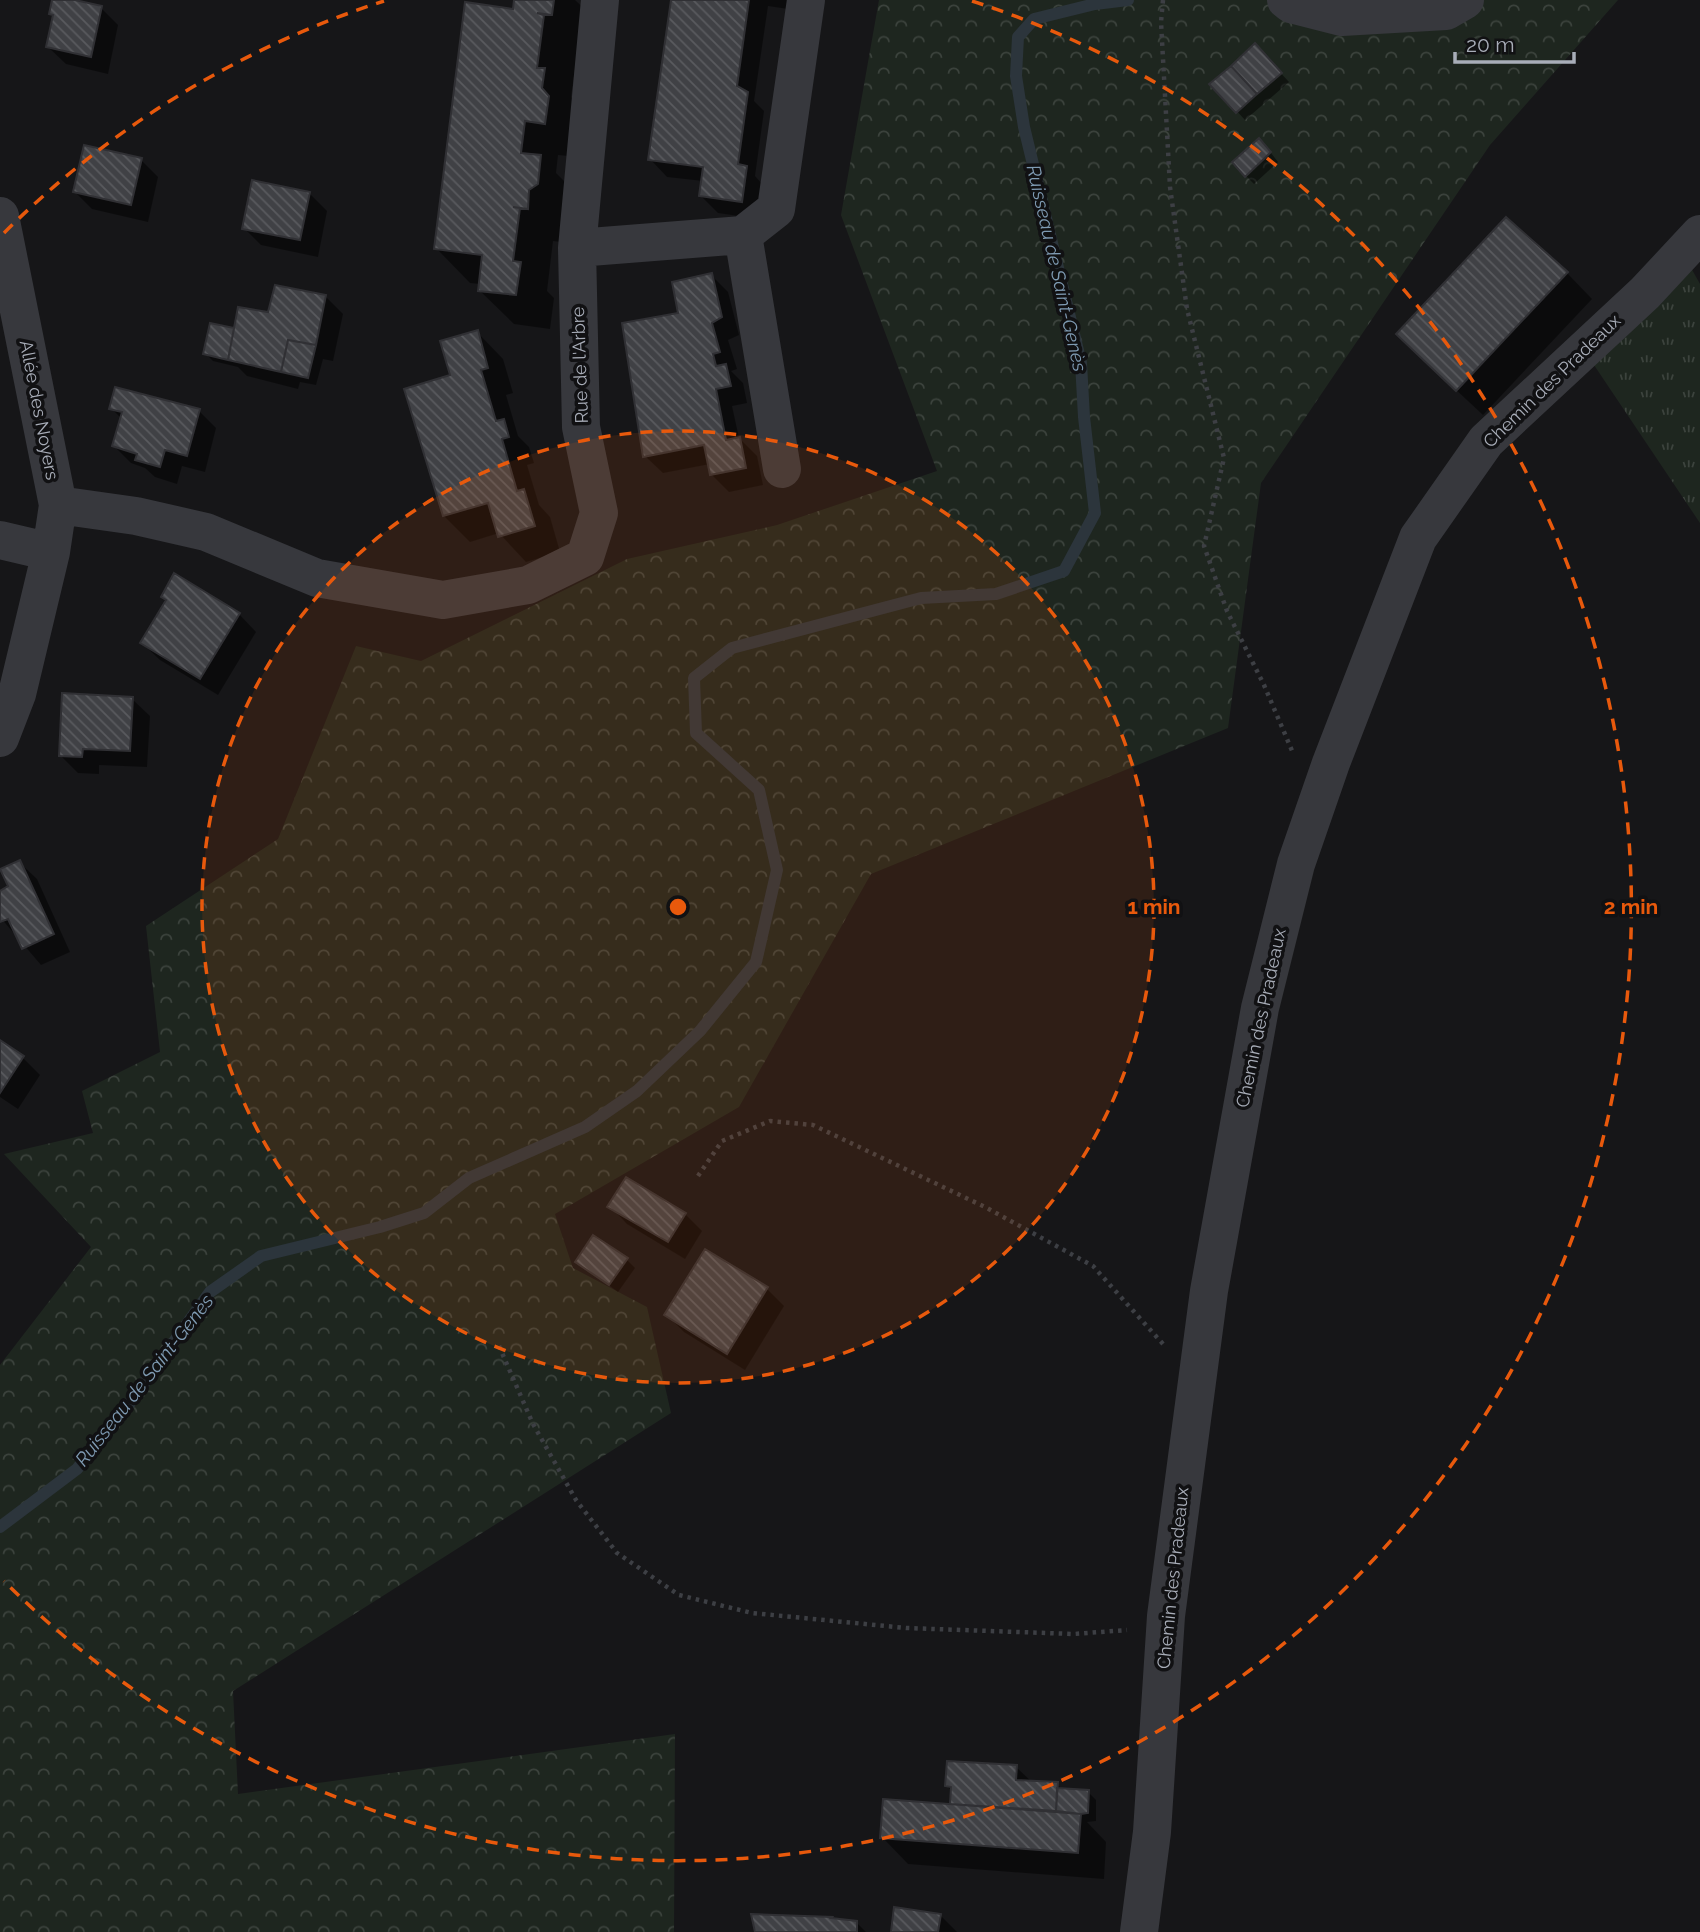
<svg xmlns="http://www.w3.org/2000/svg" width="1700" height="1932" font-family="Raleway,sans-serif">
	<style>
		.grass { fill: url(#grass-tufts) }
		.forest { fill: url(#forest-crowns) }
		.shadow { fill: #0007 }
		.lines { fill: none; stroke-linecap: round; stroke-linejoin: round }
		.stream { stroke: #2c353c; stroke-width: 12 }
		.building { fill: url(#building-back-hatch); stroke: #303034; stroke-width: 2 }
		.path { stroke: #3d3f44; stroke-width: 4.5; stroke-dasharray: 3.5 5; stroke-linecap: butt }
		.minor { stroke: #37383d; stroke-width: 38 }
		.ring { fill: none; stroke: #e8590c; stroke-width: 3.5; stroke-dasharray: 12 9 }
		.labels { text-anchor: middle; stroke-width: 7; stroke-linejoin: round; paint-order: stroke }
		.street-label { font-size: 18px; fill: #a8adb8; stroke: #111113 }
		.water-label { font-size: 19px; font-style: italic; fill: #7f9bb3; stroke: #111113 }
		.centre { fill: #e8590c; stroke: #111113; stroke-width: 3.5 }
		.ring-label { font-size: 21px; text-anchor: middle; font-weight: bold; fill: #e8590c; stroke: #111113; stroke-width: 7; stroke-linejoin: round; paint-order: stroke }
	</style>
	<defs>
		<pattern id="grass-tufts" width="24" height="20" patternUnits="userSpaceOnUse" patternTransform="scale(1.75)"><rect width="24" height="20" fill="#1e261f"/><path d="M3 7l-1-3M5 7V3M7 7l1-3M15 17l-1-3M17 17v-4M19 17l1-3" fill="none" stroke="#3c433d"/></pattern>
		<pattern id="forest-crowns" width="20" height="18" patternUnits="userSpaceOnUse" patternTransform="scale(1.75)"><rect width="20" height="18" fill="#1e261f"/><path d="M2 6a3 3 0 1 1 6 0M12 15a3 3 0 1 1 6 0" fill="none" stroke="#3c433d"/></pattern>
		<pattern id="building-back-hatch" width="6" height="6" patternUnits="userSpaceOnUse" patternTransform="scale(1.75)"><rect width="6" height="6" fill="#404145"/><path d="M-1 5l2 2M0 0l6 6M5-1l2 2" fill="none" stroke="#595a5e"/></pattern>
	</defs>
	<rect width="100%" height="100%" fill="#161618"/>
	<!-- grass -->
	<path class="grass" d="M 1691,268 L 1700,284 L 1700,523 L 1592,362 Z"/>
	<!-- forest -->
	<path class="forest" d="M 879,0 L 1618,0 L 1490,145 L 1261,483 L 1228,728 L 871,874 L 739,1107 L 555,1214 L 573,1268 L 647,1307 L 671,1413 L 233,1691 L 238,1794 L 675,1734 L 674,1932 L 0,1932 L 0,1365 L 91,1247 L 4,1154 L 93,1133 L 82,1091 L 160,1052 L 146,926 L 278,839 L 356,646 L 421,661 L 627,559 L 777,525 L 937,471 L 841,215 Z"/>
	<!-- shadow -->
	<path class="shadow" d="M 54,0 L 67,0 L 101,8 L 118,25 L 108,74 L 66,64 L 48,47 L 55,17 L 51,14 Z
		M 516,0 L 575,0 L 590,14 L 578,48 L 571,97 L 579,104 L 579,157 L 558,155 L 556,173 L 574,191 L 561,242 L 553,241 L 547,291 L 554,298 L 550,329 L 514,324 L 479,290 L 480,284 L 470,283 L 436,248 L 515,11 Z
		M 673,0 L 790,0 L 788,9 L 768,6 L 754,101 L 764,111 L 755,176 L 763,185 L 759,219 L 718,213 L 701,196 L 703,181 L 667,177 L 650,159 Z
		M 1263,54 L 1289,82 L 1245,120 L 1212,84 Z
		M 1267,148 L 1278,162 L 1254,184 L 1246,176 Z
		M 141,160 L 158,177 L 148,222 L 92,209 L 75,192 Z
		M 309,193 L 327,211 L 318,257 L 261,245 L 244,228 Z
		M 1567,273 L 1592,299 L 1483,415 L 1424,360 Z
		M 711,275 L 728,292 L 739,335 L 728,340 L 737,369 L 731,371 L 743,383 L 747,403 L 732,406 L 739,438 L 757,456 L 763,485 L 729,492 L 712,475 L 710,464 L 663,473 L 645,456 L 680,315 Z
		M 325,296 L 343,314 L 333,361 L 323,359 L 316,385 L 300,382 L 298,389 L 247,376 L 238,367 L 213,361 L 205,353 L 211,325 L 235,330 L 270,314 Z
		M 477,332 L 503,359 L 513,393 L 506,395 L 518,436 L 529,447 L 534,463 L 527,465 L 539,505 L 550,517 L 560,552 L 526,562 L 499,533 L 470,542 L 444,516 L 452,377 Z
		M 111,408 L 199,411 L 216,428 L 205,472 L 182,466 L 177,484 L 155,477 L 145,468 L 131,463 L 114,446 L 122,419 Z
		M 175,576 L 239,614 L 256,632 L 218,695 L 160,660 L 142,643 L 167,601 Z
		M 132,699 L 150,716 L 147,767 L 99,765 L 99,774 L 78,773 L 60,755 Z
		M 19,862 L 37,879 L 70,952 L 41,965 L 0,917 L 0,892 L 11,887 Z
		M 0,1042 L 23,1058 L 40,1075 L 18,1109 L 0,1097 Z
		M 610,1206 L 685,1214 L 702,1231 L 685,1259 L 627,1224 Z
		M 627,1260 L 635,1268 L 618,1292 L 577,1261 Z
		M 767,1289 L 784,1306 L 745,1370 L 684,1332 L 667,1315 Z
		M 1016,1767 L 1032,1782 L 1057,1784 L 1064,1791 L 1088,1792 L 1096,1800 L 1096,1821 L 1087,1822 L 1106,1842 L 1104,1879 L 908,1864 L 882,1837 L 955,1806 L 952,1803 L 952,1791 L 947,1786 Z
		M 940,1915 L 957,1932 L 893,1932 Z
		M 856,1922 L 866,1932 L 756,1932 Z"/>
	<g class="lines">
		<!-- stream -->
		<path class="stream" d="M 0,1527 L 77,1469 L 129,1404 L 210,1292 L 261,1256 L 380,1227 L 424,1213 L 469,1178 L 585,1127 L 637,1091 L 700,1031 L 756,962 L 777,870 L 759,790 L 696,733 L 694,678 L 732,648 L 921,598 L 996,594 L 1064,571 L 1095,513 L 1084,417 L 1081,363 L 1024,127 L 1016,76 L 1018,37 L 1034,19 L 1095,4 L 1128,0"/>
	</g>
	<!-- building -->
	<path class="building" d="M 52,0 L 75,0 L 102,6 L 91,57 L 46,47 L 53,15 L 49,14 Z
		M 514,0 L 554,0 L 552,15 L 537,13 L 544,15 L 537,68 L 545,68 L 542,88 L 549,96 L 545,124 L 525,121 L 521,153 L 541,155 L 538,184 L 529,190 L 528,209 L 513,207 L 520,208 L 513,261 L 521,262 L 516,295 L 478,291 L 482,255 L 434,249 L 465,2 L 513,9 Z
		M 671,0 L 749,0 L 737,86 L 748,92 L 738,164 L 747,166 L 742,202 L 699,196 L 703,167 L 648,160 Z
		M 1255,43 L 1282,73 L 1257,94 L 1231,66 Z
		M 1231,66 L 1257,94 L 1236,113 L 1209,84 Z
		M 1259,138 L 1271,152 L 1245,177 L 1232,162 Z
		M 84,145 L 142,158 L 131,205 L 73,192 Z
		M 252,180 L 310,192 L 300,240 L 242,229 Z
		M 1506,217 L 1568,272 L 1456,391 L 1396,334 Z
		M 712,273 L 722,317 L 712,323 L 720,352 L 713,354 L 716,366 L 726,364 L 731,386 L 716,389 L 726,440 L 740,437 L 746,468 L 710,475 L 704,445 L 643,457 L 622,323 L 678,313 L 672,282 Z
		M 275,285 L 326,295 L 316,345 L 288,340 L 281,372 L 228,360 L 238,307 L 268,312 Z
		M 210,323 L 234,328 L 228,360 L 203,354 Z
		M 478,330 L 488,368 L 481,370 L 496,421 L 504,419 L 509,437 L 502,439 L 517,491 L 524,489 L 535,526 L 498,537 L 488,503 L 443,516 L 404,389 L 450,375 L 440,341 Z
		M 288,340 L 316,345 L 308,378 L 281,372 Z
		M 115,387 L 200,409 L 187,456 L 165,450 L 160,467 L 135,460 L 137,454 L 112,446 L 122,412 L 109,409 Z
		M 174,573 L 240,613 L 200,679 L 140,643 L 166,600 L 161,597 Z
		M 62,693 L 133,697 L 130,751 L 83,749 L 82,757 L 59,756 Z
		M 20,860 L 54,934 L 22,949 L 8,919 L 0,922 L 0,891 L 8,886 L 0,869 Z
		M 0,1040 L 24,1056 L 0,1093 Z
		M 626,1177 L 686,1213 L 668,1242 L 607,1207 Z
		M 593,1235 L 628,1258 L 609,1285 L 575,1262 Z
		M 705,1249 L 768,1287 L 727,1354 L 664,1315 Z
		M 947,1761 L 1017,1765 L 1016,1780 L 1058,1782 L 1056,1811 L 950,1804 L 951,1787 L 945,1786 Z
		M 1057,1788 L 1089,1790 L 1088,1813 L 1081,1814 L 1056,1811 Z
		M 883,1799 L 1081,1814 L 1078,1853 L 880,1838 Z
		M 894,1907 L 941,1914 L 938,1932 L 891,1932 Z
		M 751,1914 L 832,1917 L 831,1918 L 857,1921 L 857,1932 L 755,1932 Z"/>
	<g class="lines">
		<!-- path -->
		<path class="path" d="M 1163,0 L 1161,22 L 1170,187 L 1187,309 L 1224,458 L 1204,546 L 1227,611 L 1264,685 L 1293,753
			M 698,1176 L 722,1141 L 770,1121 L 813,1125 L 985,1207 L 1093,1266 L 1163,1344
			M 499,1346 L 533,1424 L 576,1500 L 617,1553 L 679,1595 L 752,1613 L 906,1628 L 1074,1634 L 1127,1630"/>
		<!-- minor -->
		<path class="minor" d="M 1286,0 L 1291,4 L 1342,17 L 1446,11 L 1465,0
			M 0,216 L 58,505 L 51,552 L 0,540
			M 743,235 L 782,469
			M 577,248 L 743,235 L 776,209 L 806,0
			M 58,505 L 136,516 L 206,532 L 317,578 L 443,600 L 528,585 L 585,557 L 599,513 L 581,427 L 577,248 L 600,0
			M 0,738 L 17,694 L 51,552
			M 1139,1932 L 1152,1832 L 1166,1616 L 1209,1291 L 1260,1008 L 1296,864 L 1331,763 L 1418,538 L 1486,441 L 1645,293 L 1700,234"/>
	</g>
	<!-- distance rings -->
	<circle cx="678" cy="907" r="476" fill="#e8590c" fill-opacity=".12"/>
	<g class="ring">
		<circle cx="678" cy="907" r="476"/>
		<path d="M4 233A953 953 0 0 1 384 1M972 1A953 953 0 1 1 4 1581"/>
	</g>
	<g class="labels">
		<!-- street labels -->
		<g class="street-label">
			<text transform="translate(580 365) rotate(-92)" y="6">Rue de l'Arbre</text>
			<text transform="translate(1552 381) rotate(-44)" y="6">Chemin des Pradeaux</text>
			<text transform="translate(39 410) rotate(79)" y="6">Allée des Noyers</text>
			<text transform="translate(1261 1018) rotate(-78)" y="6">Chemin des Pradeaux</text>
			<text transform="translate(1173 1578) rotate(-84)" y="6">Chemin des Pradeaux</text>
		</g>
		<!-- water labels -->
		<g class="water-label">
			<text transform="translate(1057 268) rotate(77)" y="7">Ruisseau de Saint-Genès</text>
			<text transform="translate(144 1380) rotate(-52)" y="7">Ruisseau de Saint-Genès</text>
		</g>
	</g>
	<circle cx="678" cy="907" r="10" class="centre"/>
	<g class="ring-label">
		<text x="1154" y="914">1 min</text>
		<text x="1631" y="914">2 min</text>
	</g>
	<!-- scale -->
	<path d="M1455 52v10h119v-10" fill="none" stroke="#a8adb8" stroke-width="3.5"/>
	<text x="1466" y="52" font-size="21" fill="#a8adb8" stroke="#111113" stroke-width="5" paint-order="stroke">20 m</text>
</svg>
